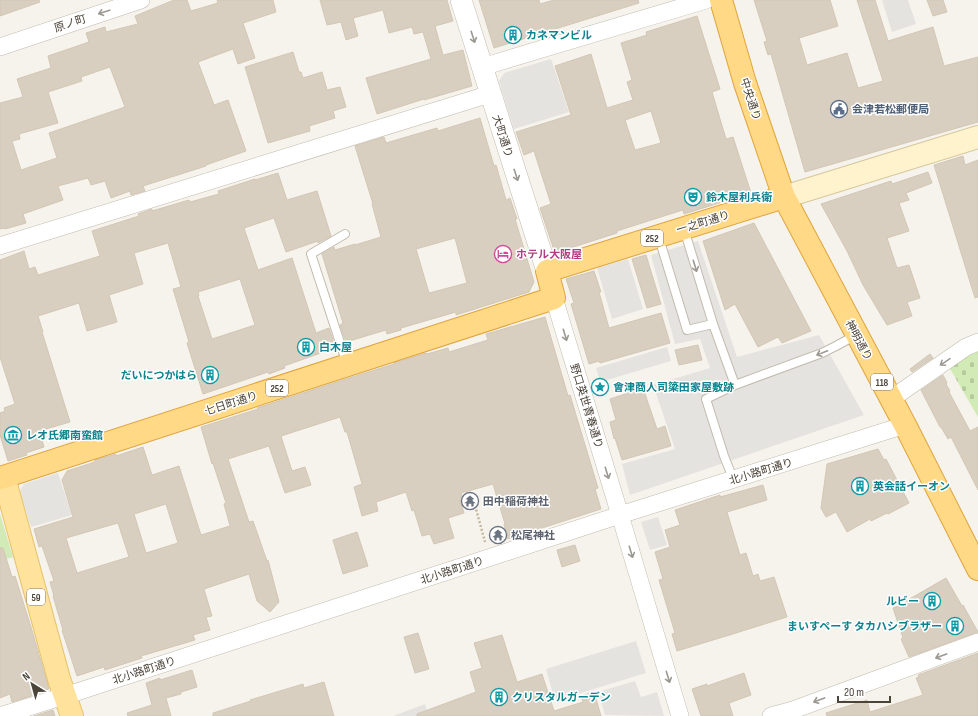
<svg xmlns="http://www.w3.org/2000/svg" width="978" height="716" font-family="'Sofia Sans Condensed','Noto Sans JP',sans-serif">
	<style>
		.cemetery { fill: url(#cemetery-stones) }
		.park { fill: #d2eab5 }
		.parking { fill: #e5e3e0 }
		.building { fill: #d8cfc1; stroke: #d3c7b4; fill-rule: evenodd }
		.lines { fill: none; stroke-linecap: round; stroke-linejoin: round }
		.service-casing { stroke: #c2bbae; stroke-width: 10 }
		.minor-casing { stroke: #c2bbae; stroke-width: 18 }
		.tertiary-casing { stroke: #c2bbae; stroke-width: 22 }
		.secondary-casing { stroke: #d6c79b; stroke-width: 24 }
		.primary-casing { stroke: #e6c16a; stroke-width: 24 }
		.trunk-casing { stroke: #e0a43c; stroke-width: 24 }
		.path { stroke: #c4b79f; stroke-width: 2.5; stroke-dasharray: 2 2; stroke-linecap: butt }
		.service { stroke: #fff; stroke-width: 8 }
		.minor { stroke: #fff; stroke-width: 17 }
		.tertiary { stroke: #fff; stroke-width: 21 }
		.secondary { stroke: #fff3cd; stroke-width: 22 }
		.primary { stroke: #ffe39c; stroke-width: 22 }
		.trunk { stroke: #ffd985; stroke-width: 22 }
		.oneway { stroke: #9c9892 }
		.labels { text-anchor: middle; stroke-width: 3; stroke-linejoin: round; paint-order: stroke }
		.shield { fill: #fff; stroke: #817c74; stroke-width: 1 }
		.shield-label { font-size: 10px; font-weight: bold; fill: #4b4439 }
		.street-label { font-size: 11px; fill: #4b4439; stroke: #fff }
		.culture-label { font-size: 11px; font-weight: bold; fill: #0d838f; stroke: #fff; text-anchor: start }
		.service-label { font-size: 11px; font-weight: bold; fill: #4e5e75; stroke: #fff; text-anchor: start }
		.hotel-label { font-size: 11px; font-weight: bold; fill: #b23c85; stroke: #fff; text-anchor: start }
		.worship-label { font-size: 11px; font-weight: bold; fill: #5b616d; stroke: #fff; text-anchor: start }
	</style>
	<defs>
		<pattern id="cemetery-stones" width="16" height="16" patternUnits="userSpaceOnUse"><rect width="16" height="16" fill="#d2eab5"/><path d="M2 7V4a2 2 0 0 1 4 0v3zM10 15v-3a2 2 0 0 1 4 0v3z" fill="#b6ca9c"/></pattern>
	</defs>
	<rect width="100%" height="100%" fill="#f6f3ec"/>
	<!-- cemetery -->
	<path class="cemetery" d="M 978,349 L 978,417 L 949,367 Z"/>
	<!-- park -->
	<path class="park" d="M 0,514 L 13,557 L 0,561 Z"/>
	<!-- parking -->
	<path class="parking" d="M 882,0 L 908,0 L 916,24 L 892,32 Z
		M 551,59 L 569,112 L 514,129 L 499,81 L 504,73 Z
		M 698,241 L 737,357 L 819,335 L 864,415 L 630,495 L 622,464 L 675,449 L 653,385 L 710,368 L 700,339 L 675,344 L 651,255 Z
		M 628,259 L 643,309 L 612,319 L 597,268 Z
		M 667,347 L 671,361 L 600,382 L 596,368 Z
		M 58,473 L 72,515 L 31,527 L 20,491 L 24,484 Z
		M 658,517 L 667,545 L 650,550 L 641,522 Z
		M 636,641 L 646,673 L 555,701 L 546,669 Z
		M 635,681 L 641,697 L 657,692 L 664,716 L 605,715 L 598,692 Z
		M 425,704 L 429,716 L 393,716 Z"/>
	<!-- building -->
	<path class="building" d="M 0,0 L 39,0 L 40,2 L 0,16 Z
		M 174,0 L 187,0 L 191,11 L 218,3 L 217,0 L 273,0 L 276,12 L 243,23 L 255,58 L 238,64 L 233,49 L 198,62 L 214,105 L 228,100 L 246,151 L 206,165 L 206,166 L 143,186 L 145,191 L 131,195 L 130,191 L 111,198 L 105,181 L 91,185 L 88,178 L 58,186 L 63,200 L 23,214 L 26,223 L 5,229 L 5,228 L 0,229 L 0,103 L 23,97 L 17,79 L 51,68 L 48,56 L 89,42 L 86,33 L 105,27 L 106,32 L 138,24 L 135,16 ZM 110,67 L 125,107 L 49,133 L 57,158 L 21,170 L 12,141 L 20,139 L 19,134 L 58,123 L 48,92 L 82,81 L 81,77 Z
		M 320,0 L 447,0 L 453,21 L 435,26 L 443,55 L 463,50 L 472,86 L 424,100 L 424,99 L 377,114 L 366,78 L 431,59 L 423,32 L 414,34 L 412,27 L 389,33 L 383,10 L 353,18 L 358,36 L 346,40 L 341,22 L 327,25 Z
		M 479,0 L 539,0 L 540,4 L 554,0 L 638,0 L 639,3 L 494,48 Z
		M 754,0 L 830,0 L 838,26 L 799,38 L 807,65 L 847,53 L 858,88 L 883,81 L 857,0 L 875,0 L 888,41 L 933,27 L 944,66 L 978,57 L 978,122 L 805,172 L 771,54 L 768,55 L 764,42 L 767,41 Z
		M 927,0 L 943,0 L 947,12 L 933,16 Z
		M 697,16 L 720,89 L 712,92 L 726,139 L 733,137 L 751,193 L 684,214 L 683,210 L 667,215 L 617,231 L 617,233 L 555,253 L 540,208 L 551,204 L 534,151 L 524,155 L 516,132 L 571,115 L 555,66 L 591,54 L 607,108 L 633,100 L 627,82 L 632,80 L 621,43 L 647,35 L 646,32 ZM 651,111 L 661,143 L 635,150 L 625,120 Z
		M 293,52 L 299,72 L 301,72 L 303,78 L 322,72 L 327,90 L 340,87 L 346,107 L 333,111 L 335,118 L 309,126 L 310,131 L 268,143 L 245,67 Z
		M 480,118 L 494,166 L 496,165 L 506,200 L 510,198 L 517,219 L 515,219 L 534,282 L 529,292 L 456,315 L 456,312 L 401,328 L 401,330 L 387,334 L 386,330 L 346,342 L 340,325 L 343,323 L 322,254 L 334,247 L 335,250 L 355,244 L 355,245 L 381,237 L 372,204 L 373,204 L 355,146 L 384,137 L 386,143 L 437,128 L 438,131 ZM 455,238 L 467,283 L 429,293 L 416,249 Z
		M 963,156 L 965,165 L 978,160 L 978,297 L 975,298 L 934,165 Z
		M 928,172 L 932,183 L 906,193 L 909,200 L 899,203 L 909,231 L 887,238 L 897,268 L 909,265 L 920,298 L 907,302 L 912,316 L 887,325 L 863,285 L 847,251 L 821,204 L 891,181 L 892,184 Z
		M 278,173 L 287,200 L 317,191 L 331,236 L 318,243 L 318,241 L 286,252 L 274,218 L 244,228 L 258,270 L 292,258 L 316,333 L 329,328 L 335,346 L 332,347 L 332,349 L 284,366 L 285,368 L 269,374 L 268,372 L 203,394 L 187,343 L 189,342 L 173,289 L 181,287 L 168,243 L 134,253 L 143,284 L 109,295 L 117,322 L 87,331 L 79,303 L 38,316 L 43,332 L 42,332 L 70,422 L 39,431 L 44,447 L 26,453 L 27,455 L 8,461 L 0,435 L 0,413 L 5,411 L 4,408 L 15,404 L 0,357 L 0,260 L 24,251 L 29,269 L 35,267 L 38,275 L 100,256 L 92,231 L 139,216 L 138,214 L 152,209 L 152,211 L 189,200 L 190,202 L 219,194 L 218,191 L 255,179 L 255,180 ZM 240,279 L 255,325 L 212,339 L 198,296 L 199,296 L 198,292 Z
		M 754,223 L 811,331 L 782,343 L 778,337 L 758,347 L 735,304 L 725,310 L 703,241 Z
		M 646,255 L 661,304 L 647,308 L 632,259 Z
		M 594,271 L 601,292 L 599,292 L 609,328 L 661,313 L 670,343 L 600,363 L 599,361 L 589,364 L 571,304 L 574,303 L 566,279 Z
		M 545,317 L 568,396 L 570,395 L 598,488 L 595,489 L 601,509 L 508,539 L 504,524 L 505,524 L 493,484 L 461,493 L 463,499 L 460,500 L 464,513 L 448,518 L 454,538 L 434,544 L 430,534 L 422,536 L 414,510 L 412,511 L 406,492 L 376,502 L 378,511 L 362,516 L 354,487 L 362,484 L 347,432 L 345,432 L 340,417 L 281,436 L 292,471 L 305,467 L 311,485 L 285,493 L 269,446 L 228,459 L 249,522 L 253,521 L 267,561 L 268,560 L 279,602 L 270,612 L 257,601 L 249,574 L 204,589 L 212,616 L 206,617 L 210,630 L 193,635 L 195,640 L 141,656 L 142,658 L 105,670 L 104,667 L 77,676 L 62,630 L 63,630 L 53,596 L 54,596 L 50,582 L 54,581 L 42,546 L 39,547 L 34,529 L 73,517 L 62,480 L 67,471 L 95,462 L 95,460 L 116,454 L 116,456 L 143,447 L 152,475 L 179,466 L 201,535 L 230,526 L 224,504 L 226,503 L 213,463 L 212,464 L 201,427 L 258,409 L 257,408 L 346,379 L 394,364 L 394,363 L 426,353 L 427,354 L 448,348 L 449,352 L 488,340 L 486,334 ZM 166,504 L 178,543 L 146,553 L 134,514 ZM 118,523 L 129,557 L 77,573 L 66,538 Z
		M 698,345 L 702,360 L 679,365 L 675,350 Z
		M 930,354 L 933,358 L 912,372 L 910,369 Z
		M 943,375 L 947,383 L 946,384 L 950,391 L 949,392 L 970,431 L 978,427 L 978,490 L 951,437 L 948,439 L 941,427 L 940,427 L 921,390 Z
		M 643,388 L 657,429 L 665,426 L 671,446 L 622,460 L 615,438 L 614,439 L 610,422 L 616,420 L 610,399 Z
		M 878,449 L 884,460 L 886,459 L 909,503 L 888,514 L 887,513 L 871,521 L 870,519 L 847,532 L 836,512 L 826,517 L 821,508 L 827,464 Z
		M 763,485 L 767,500 L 727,512 L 740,555 L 746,553 L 753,576 L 758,574 L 760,581 L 774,577 L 787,617 L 736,633 L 677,651 L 672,634 L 675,633 L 659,580 L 663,579 L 655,552 L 670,547 L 665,530 L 680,525 L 675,510 L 720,495 L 720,497 Z
		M 357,532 L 368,566 L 343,574 L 333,540 Z
		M 575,545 L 580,561 L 562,567 L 557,550 Z
		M 0,548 L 3,548 L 12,577 L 15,576 L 31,627 L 49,689 L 46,690 L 47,691 L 12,702 L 10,694 L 0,698 Z
		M 946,578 L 962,606 L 963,605 L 978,632 L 975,633 L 909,657 L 901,639 L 903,638 L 893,608 L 907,603 L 906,601 Z
		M 418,633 L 429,669 L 415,673 L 404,637 Z
		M 502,635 L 517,682 L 542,674 L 554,711 L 583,702 L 581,696 L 594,692 L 601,716 L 417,716 L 417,714 L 476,692 L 470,672 L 482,668 L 474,643 Z
		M 978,653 L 978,716 L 827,716 L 826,713 L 867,700 L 870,712 L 923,695 L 916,678 L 919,677 L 918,675 Z
		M 192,670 L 197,687 L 181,692 L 181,694 L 166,698 L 171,716 L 128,716 L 127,713 L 152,705 L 146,683 L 160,678 L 160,680 Z
		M 744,673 L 751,695 L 729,703 L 733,716 L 701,716 L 692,689 L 707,684 L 707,686 Z
		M 324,682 L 334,716 L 213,716 L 213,713 L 251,701 L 250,700 L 303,684 L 304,688 Z
		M 53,710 L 55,716 L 34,716 Z"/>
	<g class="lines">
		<!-- service casing -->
		<g class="service-casing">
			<path id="service" d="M 345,234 L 311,254 L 347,364
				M 659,238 L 687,330 L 713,324 L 684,229
				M 713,324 L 735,385 L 706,399 L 724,456 L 730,471 L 732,479
				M 735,385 L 822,353 L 836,346 L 856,335"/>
		</g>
		<!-- minor casing -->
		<g class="minor-casing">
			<path id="minor" d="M 0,47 L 141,0
				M 482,67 L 706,0
				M 0,246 L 490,94
				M 554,298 L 620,515 L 680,716
				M 891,399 L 966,347 L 978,342
				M 0,716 L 80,691 L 620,515 L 905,425
				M 771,716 L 793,710 L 978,642"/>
		</g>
		<!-- tertiary casing -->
		<g class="tertiary-casing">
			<path id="tertiary" d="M 461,0 L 547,271"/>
		</g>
		<!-- secondary casing -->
		<g class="secondary-casing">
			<path id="secondary" d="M 784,197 L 978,137"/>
		</g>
		<!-- primary casing -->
		<g class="primary-casing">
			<path id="primary" d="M 4,477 L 59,679 L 72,716"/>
		</g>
		<!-- trunk casing -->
		<g class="trunk-casing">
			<path id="trunk" d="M 721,0 L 745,83 L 784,197 L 905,425 L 978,569
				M 0,478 L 554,298 L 547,271 L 784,197"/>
		</g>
		<!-- path -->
		<path class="path" d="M 473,498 L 485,542"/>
		<!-- service -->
		<use href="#service" class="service"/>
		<!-- minor -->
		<use href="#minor" class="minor"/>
		<!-- tertiary -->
		<use href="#tertiary" class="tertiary"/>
		<!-- secondary -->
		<use href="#secondary" class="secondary"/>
		<!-- primary -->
		<use href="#primary" class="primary"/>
		<!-- trunk -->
		<use href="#trunk" class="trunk"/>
	</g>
	<!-- one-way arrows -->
	<defs><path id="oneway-shaft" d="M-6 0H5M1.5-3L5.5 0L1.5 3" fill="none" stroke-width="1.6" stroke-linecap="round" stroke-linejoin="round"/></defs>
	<g class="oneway">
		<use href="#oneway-shaft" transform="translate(104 12) rotate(162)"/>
		<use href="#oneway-shaft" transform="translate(473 37) rotate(72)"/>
		<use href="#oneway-shaft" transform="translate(516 175) rotate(72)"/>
		<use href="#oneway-shaft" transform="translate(695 266) rotate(73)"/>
		<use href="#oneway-shaft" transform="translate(565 335) rotate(73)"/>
		<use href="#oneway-shaft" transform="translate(822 353) rotate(158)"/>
		<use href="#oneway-shaft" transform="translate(945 362) rotate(146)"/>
		<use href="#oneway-shaft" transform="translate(607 473) rotate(73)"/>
		<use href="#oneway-shaft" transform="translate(631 552) rotate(73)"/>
		<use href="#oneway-shaft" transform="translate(941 656) rotate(160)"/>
		<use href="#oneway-shaft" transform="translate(668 677) rotate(73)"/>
		<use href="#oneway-shaft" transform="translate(819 700) rotate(160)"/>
	</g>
	<!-- icons -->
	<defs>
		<g id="building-ring" transform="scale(0.9)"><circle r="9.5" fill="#fff" stroke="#0f9aa8" stroke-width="1.5"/><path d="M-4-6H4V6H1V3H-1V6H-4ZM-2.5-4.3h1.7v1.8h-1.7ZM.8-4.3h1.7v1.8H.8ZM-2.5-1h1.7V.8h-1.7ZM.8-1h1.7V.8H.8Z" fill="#0f9aa8"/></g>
		<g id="civic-ring" transform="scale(0.9)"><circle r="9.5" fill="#fff" stroke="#5c6f8a" stroke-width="1.5"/><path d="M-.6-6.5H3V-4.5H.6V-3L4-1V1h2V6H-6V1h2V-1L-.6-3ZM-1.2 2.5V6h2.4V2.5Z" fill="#5c6f8a"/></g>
		<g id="theatre-ring" transform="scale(0.9)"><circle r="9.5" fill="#fff" stroke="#0f9aa8" stroke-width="1.5"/><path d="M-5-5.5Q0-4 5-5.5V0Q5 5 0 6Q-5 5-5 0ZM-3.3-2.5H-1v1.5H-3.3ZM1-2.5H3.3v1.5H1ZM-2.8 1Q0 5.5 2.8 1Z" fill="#0f9aa8"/></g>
		<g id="hotel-ring" transform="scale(0.9)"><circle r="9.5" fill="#fff" stroke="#d1479c" stroke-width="1.5"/><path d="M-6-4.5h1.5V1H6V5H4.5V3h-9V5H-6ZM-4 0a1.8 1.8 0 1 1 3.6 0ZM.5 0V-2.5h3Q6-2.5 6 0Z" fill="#d1479c"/></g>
		<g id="sight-ring" transform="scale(0.9)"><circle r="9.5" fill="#fff" stroke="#0f9aa8" stroke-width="1.5"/><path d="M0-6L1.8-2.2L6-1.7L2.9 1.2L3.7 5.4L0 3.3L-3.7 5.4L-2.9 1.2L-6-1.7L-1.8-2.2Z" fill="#0f9aa8"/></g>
		<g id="museum-ring" transform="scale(0.9)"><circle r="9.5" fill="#fff" stroke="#0f9aa8" stroke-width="1.5"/><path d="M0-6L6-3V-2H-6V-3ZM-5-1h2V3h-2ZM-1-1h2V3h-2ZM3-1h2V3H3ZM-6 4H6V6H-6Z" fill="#0f9aa8"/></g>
		<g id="temple-ring" transform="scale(0.9)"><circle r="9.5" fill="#fff" stroke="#6b7280" stroke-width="1.5"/><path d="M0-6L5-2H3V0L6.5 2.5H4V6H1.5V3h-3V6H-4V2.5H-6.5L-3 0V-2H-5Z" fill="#6b7280"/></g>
	</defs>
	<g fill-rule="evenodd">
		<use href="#building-ring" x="513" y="35"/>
		<use href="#civic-ring" x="839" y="109"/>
		<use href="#theatre-ring" x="693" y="197"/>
		<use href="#hotel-ring" x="503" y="254"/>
		<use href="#building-ring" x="306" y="347"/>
		<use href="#building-ring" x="210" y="375"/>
		<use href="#sight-ring" x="600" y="387"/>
		<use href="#museum-ring" x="13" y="435"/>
		<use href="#building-ring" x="860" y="486"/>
		<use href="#temple-ring" x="470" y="501"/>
		<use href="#temple-ring" x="498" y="535"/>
		<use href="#building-ring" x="932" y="601"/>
		<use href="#building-ring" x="955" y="626"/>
		<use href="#building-ring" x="499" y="697"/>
	</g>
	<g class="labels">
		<!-- shield labels -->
		<g class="shield">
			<rect x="641" y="230" width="22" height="16" rx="3"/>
			<rect x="871" y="374" width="22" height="16" rx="3"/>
			<rect x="266" y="380" width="22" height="16" rx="3"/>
			<rect x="27" y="589" width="18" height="16" rx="3"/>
		</g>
		<g class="shield-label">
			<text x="652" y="242">252</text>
			<text x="882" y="386">118</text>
			<text x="277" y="392">252</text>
			<text x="36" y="601">59</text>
		</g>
		<!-- street labels -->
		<g class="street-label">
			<text transform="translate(70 23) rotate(-18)" y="4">原ノ町</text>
			<text transform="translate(751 99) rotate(72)" y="4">中央通り</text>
			<text transform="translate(503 136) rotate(72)" y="4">大町通り</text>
			<text transform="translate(703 222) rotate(-17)" y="4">一之町通り</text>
			<text transform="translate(859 340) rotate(62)" y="4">神明通り</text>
			<text transform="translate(231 403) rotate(-18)" y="4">七日町通り</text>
			<text transform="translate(587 406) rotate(73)" y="4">野口英世青春通り</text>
			<text transform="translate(761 471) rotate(-17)" y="4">北小路町通り</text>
			<text transform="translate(452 570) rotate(-18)" y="4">北小路町通り</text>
			<text transform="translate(144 670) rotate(-18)" y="4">北小路町通り</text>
		</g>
		<!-- culture labels -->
		<g class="culture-label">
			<text x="526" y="39">カネマンビル</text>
			<text x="706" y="201">鈴木屋利兵衛</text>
			<text x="319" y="351">白木屋</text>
			<text x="197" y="379" text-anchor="end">だいにつかはら</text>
			<text x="613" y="391">會津商人司簗田家屋敷跡</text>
			<text x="26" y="439">レオ氏郷南蛮館</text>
			<text x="873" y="490">英会話イーオン</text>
			<text x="919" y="605" text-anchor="end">ルビー</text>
			<text x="942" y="630" text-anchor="end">まいすぺーす タカハシブラザー</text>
			<text x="512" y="701">クリスタルガーデン</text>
		</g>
		<!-- service labels -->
		<g class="service-label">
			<text x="852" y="113">会津若松郵便局</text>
		</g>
		<!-- hotel labels -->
		<g class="hotel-label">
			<text x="516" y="258">ホテル大阪屋</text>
		</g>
		<!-- worship labels -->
		<g class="worship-label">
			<text x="483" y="505">田中稲荷神社</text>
			<text x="511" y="539">松尾神社</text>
		</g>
	</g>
	<!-- north arrow -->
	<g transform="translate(32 684) rotate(323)" stroke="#ffffff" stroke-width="3" paint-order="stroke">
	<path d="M0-3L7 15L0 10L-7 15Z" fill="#4b4439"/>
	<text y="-6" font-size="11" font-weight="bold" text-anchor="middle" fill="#4b4439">N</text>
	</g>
	<!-- scale -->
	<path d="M838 696v6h52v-6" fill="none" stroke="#4b4439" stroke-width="2"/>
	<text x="844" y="696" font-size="12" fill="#4b4439" stroke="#ffffff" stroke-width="3" paint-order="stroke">20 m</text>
</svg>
